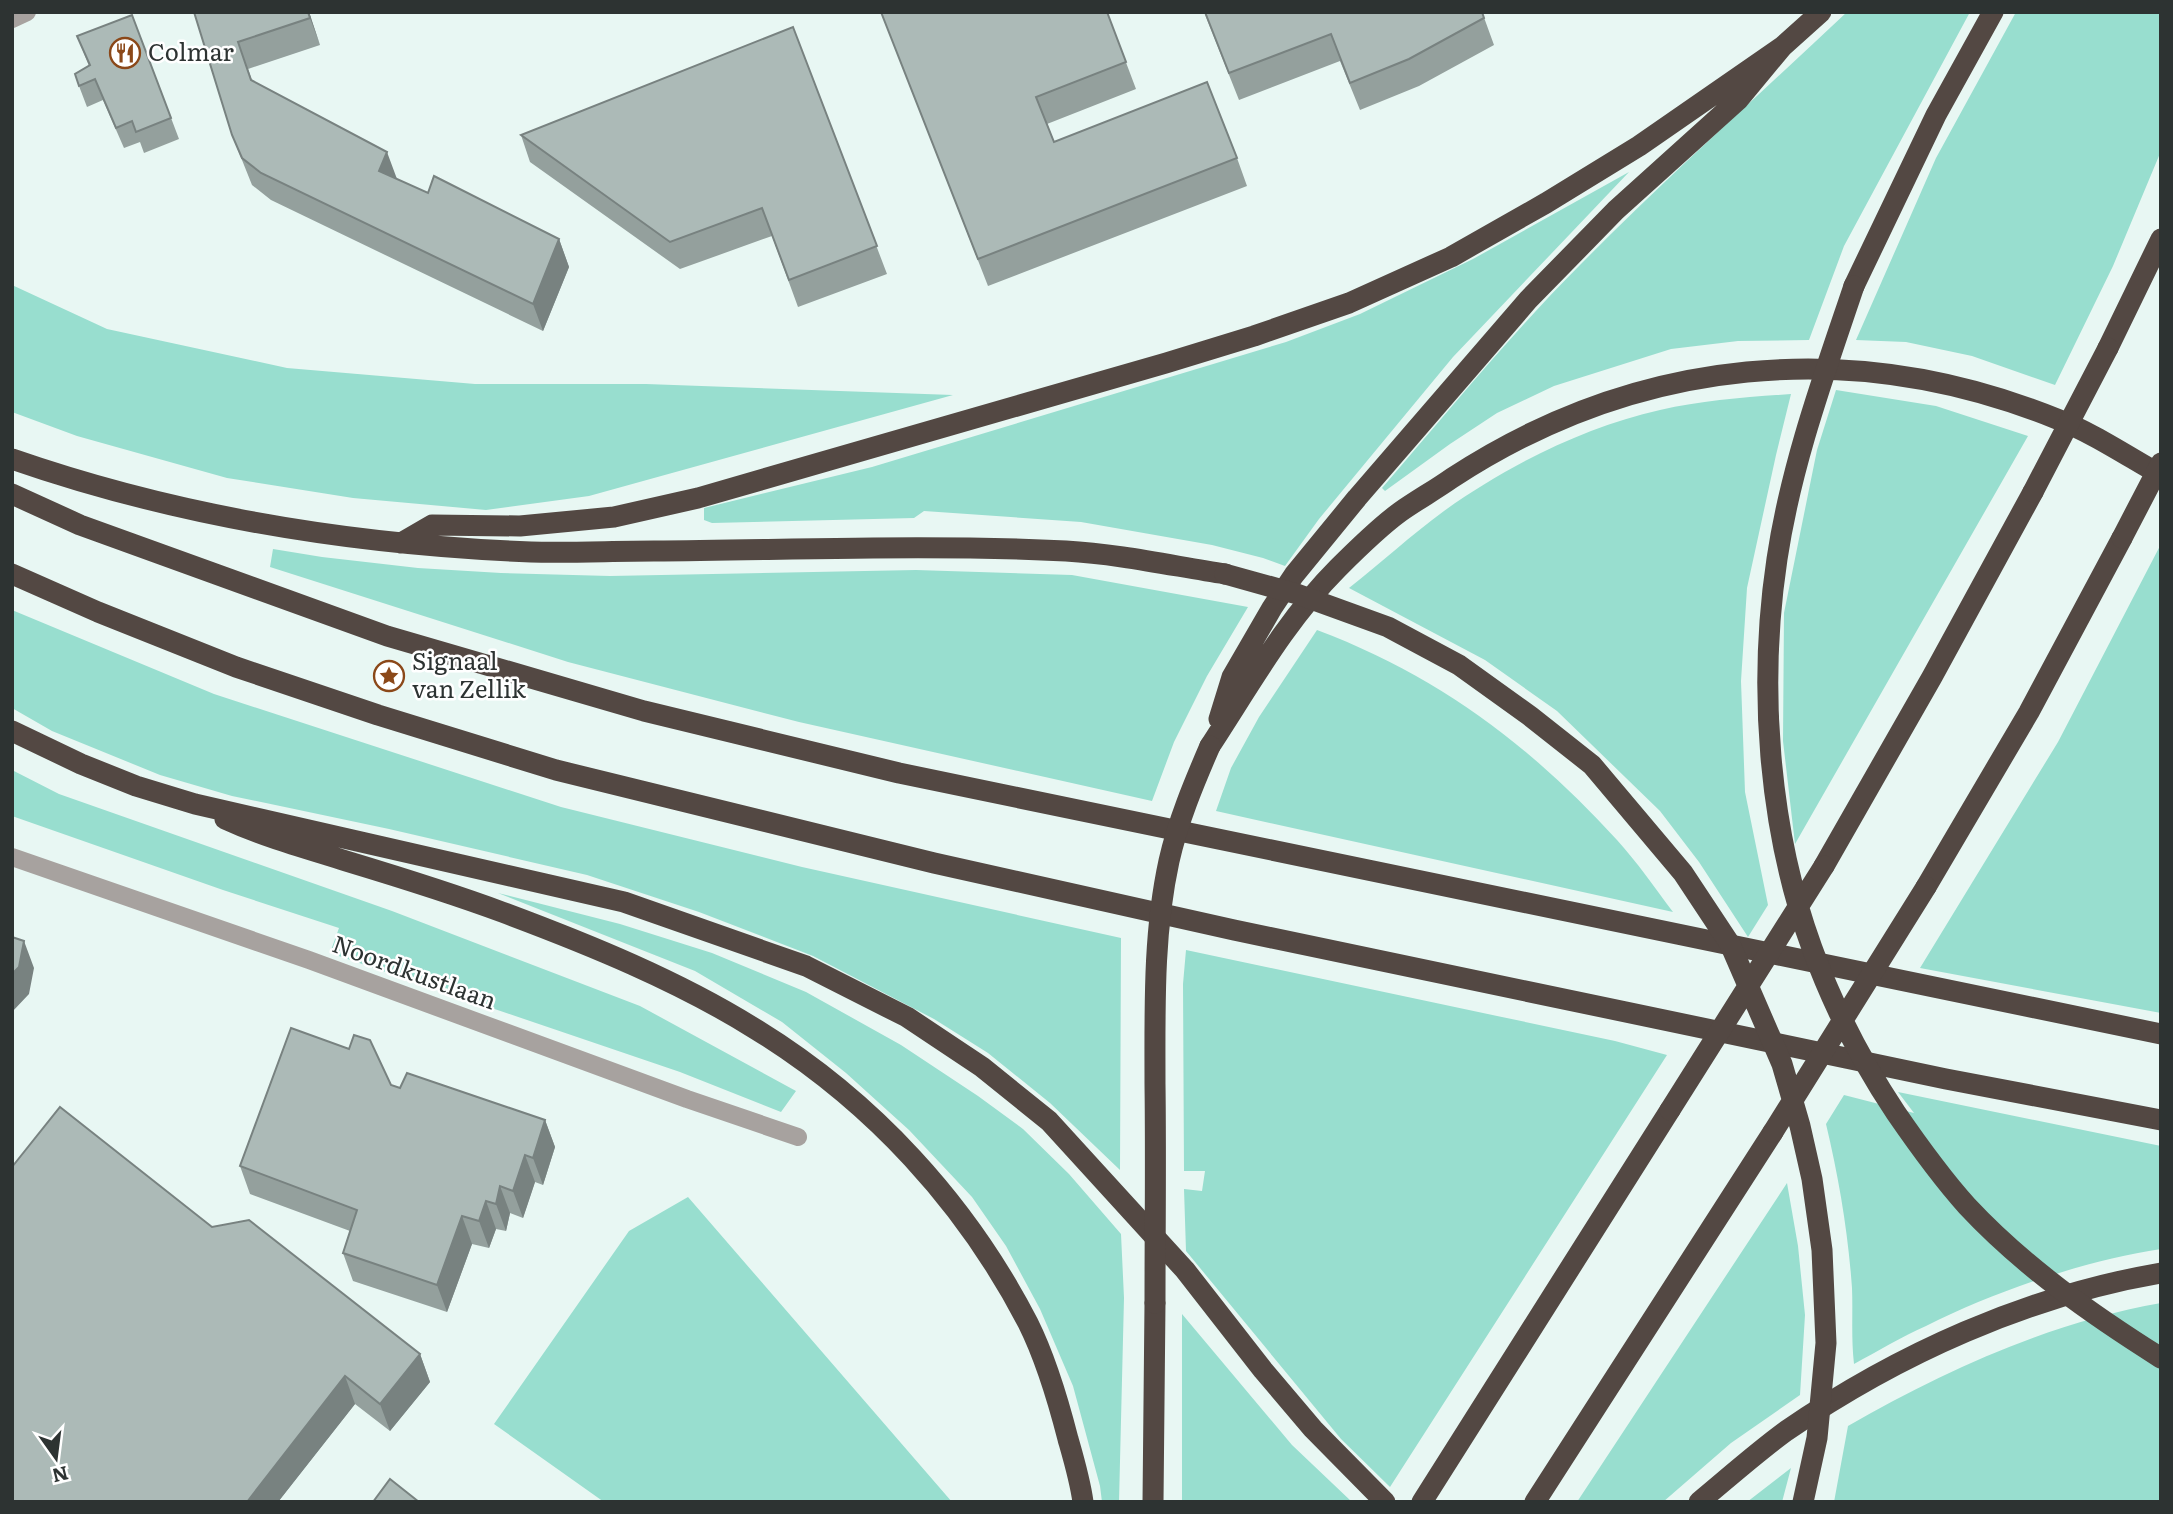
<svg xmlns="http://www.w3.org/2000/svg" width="2173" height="1514" font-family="Literata,serif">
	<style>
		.green { fill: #98decf }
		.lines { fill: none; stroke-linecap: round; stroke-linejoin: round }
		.minor { stroke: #a7a29f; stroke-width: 18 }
		.tertiary { stroke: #a7a29f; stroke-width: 18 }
		.motorway { stroke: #534843; stroke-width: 21 }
		.motorway-bridge { stroke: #534843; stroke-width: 21 }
		.wall { fill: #94a09d }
		.shaded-wall { fill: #788280 }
		.building { fill: #acbab7; stroke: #788280; stroke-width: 2 }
		.labels { text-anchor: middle; stroke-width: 5; stroke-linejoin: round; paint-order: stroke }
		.poi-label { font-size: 24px; fill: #2d3332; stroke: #fff; text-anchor: start }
		.street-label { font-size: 24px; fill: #2d3332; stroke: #fff }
	</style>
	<rect width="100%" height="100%" fill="#e8f7f3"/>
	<!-- green -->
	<path class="green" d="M 1847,12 L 1970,12 L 1844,246 L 1809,340 L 1738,341 L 1671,349 L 1554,386 L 1497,413 L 1450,444 L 1385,491 L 1382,488 C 1447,413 1510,335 1580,265 C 1666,178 1758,96 1847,12 Z
		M 2016,12 L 2161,12 L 2161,151 L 2113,266 L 2055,385 L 1972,356 L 1906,342 L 1856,340 L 1936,158 Z
		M 1629,172 L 1453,357 L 1319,519 L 1285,566 L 1263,558 L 1212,545 L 1081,522 L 924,511 L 914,518 L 712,523 L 704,520 L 704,508 L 872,467 L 1286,342 L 1360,314 L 1473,259 Z
		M 12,285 L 107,329 L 287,368 L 475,384 L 646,384 L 953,395 L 589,496 L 486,510 L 353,498 L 227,478 L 77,436 L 12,412 Z
		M 1836,390 L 1936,406 L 2028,436 L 1795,844 L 1783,741 L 1784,613 L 1817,450 Z
		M 1791,394 L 1776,455 L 1747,588 L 1741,681 L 1745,792 L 1768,905 L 1748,937 L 1699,862 L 1660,811 L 1557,711 L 1485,660 L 1349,588 C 1381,563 1411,535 1444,511 C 1507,466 1584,427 1660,410 C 1703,400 1747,397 1791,394 Z
		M 2161,544 L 2161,1013 L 1920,968 L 2058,742 Z
		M 273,549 L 322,557 L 418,568 L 501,573 L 610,576 L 916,570 L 1072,575 L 1248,607 L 1207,676 L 1174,742 L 1152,801 L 799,722 L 568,662 L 270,567 Z
		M 12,610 L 214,694 L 561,807 L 802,867 L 1121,938 L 1120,1170 L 1050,1103 L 988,1053 L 934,1019 L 813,956 L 699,912 L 587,875 L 389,829 L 232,796 L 160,775 L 52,731 L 12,708 Z
		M 1317,630 C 1439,676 1530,745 1617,840 C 1637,862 1655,888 1673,912 L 1216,811 L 1231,768 L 1259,717 Z
		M 12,770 L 59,794 L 392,911 L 640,1006 L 796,1091 L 781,1112 L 680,1072 L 330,953 L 339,928 L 223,890 L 12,816 Z
		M 498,893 L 620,924 L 712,953 L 806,992 L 901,1045 L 978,1096 L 1023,1129 L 1069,1174 L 1121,1234 L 1124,1298 L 1119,1502 L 1102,1502 L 1100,1486 L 1073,1386 L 1040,1309 L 1006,1246 L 972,1197 L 909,1130 L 846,1073 L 782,1022 L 695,971 Z
		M 1186,950 L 1615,1041 L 1667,1055 L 1390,1487 L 1341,1439 L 1186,1251 L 1184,1189 L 1202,1191 L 1205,1171 L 1184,1171 L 1183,984 Z
		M 1898,1092 L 2161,1146 L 2161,1249 C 2083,1261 1996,1291 1926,1326 C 1901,1337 1878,1351 1854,1364 C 1851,1339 1853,1313 1852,1288 C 1848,1232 1839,1179 1826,1124 L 1844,1095 L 1914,1113 Z
		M 1787,1183 L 1798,1246 L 1805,1315 L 1800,1395 L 1731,1443 L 1663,1502 L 1577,1502 Z
		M 688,1197 L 952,1502 L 604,1502 L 494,1424 L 629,1231 Z
		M 2161,1303 L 2161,1502 L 1834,1502 L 1848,1426 C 1944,1371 2051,1322 2161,1303 Z
		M 1182,1314 L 1292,1445 L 1352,1502 L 1182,1502 Z
		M 1791,1468 L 1782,1502 L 1746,1502 L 1747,1502 Z"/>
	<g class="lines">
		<!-- minor -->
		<path class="minor" d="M 12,857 L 309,960 L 687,1099 L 798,1137"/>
		<!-- tertiary -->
		<path class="tertiary" d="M 12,19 L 27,12"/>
		<!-- motorway -->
		<path class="motorway" d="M 1854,286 L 1936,115 L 1993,12
			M 2108,348 L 2161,239
			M 12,459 C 179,517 355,545 531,552 C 572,553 613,551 654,551 C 791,550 929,544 1066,551 C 1119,554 1173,566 1225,574
			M 12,494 L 80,525 L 387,636 L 644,711 L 899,773 L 2161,1034
			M 401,543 L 432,525 L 520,526 L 614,517 L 698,498 L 1166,363 L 1254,336 L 1349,303 L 1451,257 L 1546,203 L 1639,146 L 1782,47
			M 12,574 L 98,612 L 236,667 L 378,715 L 556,770 L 934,863 L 1234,930 L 1946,1079 L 2161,1120
			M 1219,719 L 1232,677 L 1272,608 L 1294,575 L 1357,498 L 1528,300 L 1616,210 L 1738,100 L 1782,47 L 1821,12
			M 12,731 L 81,764 L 136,786 L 195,804 L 624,902 L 806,966 L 907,1017 L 982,1067 L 1049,1121 L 1185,1270 L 1263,1370 L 1313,1429 L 1385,1502
			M 1210,746 C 1250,685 1286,620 1338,568 C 1357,549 1378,528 1400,512 C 1417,500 1435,490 1452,478 C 1637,357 1852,336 2057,419 C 2093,433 2127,456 2161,475
			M 225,819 C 264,837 305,848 346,861 C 399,877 451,893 502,912 C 588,944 679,981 757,1030 C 872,1101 966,1203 1028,1323 C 1046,1359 1058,1400 1068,1439 C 1074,1460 1080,1480 1083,1502
			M 1824,866 L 1932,677 L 2033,492
			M 1926,887 L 2029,712 L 2122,538
			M 1153,1502 L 1155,1303
			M 1422,1502 L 1670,1110
			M 1535,1502 L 1773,1132
			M 1699,1502 C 1728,1478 1756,1453 1786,1431 C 1898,1354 2027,1296 2161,1273"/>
		<!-- motorway-bridge -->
		<path class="motorway-bridge" d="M 1854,286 C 1824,375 1791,465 1777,559 C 1758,685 1768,828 1812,948 C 1833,1006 1862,1062 1896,1113 C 1918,1145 1941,1177 1967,1206 C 2023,1266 2091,1314 2161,1358
			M 2033,492 L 2108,348
			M 2122,538 L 2161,463
			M 1225,574 L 1297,594 L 1388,627 L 1459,665 L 1530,716 L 1592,765 L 1683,873 L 1730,944 L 1782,1064 L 1800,1126 L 1812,1179 L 1822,1250 L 1826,1343 L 1817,1438 L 1803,1502
			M 1670,1110 L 1824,866
			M 1773,1132 L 1926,887
			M 1155,1303 C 1155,1230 1156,1157 1155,1084 C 1155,1010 1153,934 1169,861 C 1178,821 1194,783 1210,746"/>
	</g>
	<!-- wall -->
	<path class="wall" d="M 194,12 L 309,12 L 320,45 L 248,69 L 252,80 L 397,179 L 428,193 L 559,239 L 569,267 L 543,331 L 271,200 L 252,185 L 232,135 Z
		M 881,12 L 1107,12 L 1136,89 L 1047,124 L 1054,142 L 1237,158 L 1247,186 L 988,286 Z
		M 1204,12 L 1482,12 L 1494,45 L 1419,86 L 1360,110 L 1340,61 L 1239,100 Z
		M 132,15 L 179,139 L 144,153 L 140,142 L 124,148 L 103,100 L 87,107 L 79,86 L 89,66 L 77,36 Z
		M 793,27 L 887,274 L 798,307 L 772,236 L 680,269 L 530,162 L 521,135 Z
		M 391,1085 L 400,1088 L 545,1120 L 555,1147 L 543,1185 L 535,1182 L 523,1218 L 510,1213 L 506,1231 L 496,1229 L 489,1248 L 472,1244 L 447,1312 L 353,1281 L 343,1253 L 350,1231 L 250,1194 L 240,1166 Z
		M 212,1227 L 420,1354 L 430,1382 L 390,1431 L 355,1404 L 278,1502 L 12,1502 Z"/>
	<!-- shaded-wall -->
	<path class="shaded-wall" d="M 308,12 L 309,12 L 320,45 L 310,18 Z
		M 387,152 L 397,179 L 379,171 Z
		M 559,239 L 569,267 L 543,331 L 533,304 Z
		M 24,941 L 34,968 L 29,994 L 12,1012 L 12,974 Z
		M 545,1120 L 555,1147 L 543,1185 L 533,1158 Z
		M 525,1155 L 535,1182 L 523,1218 L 513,1191 Z
		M 500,1186 L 510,1213 L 506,1231 L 496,1204 Z
		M 486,1201 L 496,1229 L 489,1248 L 479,1221 Z
		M 462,1216 L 472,1244 L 447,1312 L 437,1285 Z
		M 420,1354 L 430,1382 L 390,1431 L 380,1404 Z
		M 345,1376 L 355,1404 L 278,1502 L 247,1502 Z"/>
	<!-- building -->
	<path class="building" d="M 194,12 L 308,12 L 310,18 L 238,42 L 251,80 L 387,152 L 379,171 L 428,193 L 434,176 L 559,239 L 533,304 L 261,173 L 242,158 L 232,135 Z
		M 881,12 L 1107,12 L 1126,62 L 1036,97 L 1054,142 L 1207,82 L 1237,158 L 978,259 Z
		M 1205,12 L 1482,12 L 1484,18 L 1409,59 L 1350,83 L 1331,34 L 1229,73 Z
		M 132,15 L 171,118 L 136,132 L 132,121 L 116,128 L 95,79 L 79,86 L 75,74 L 90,65 L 77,36 Z
		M 793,27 L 877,246 L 789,280 L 762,208 L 670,242 L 521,135 Z
		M 12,937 L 24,941 L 19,967 L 12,974 Z
		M 291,1028 L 349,1049 L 354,1035 L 370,1040 L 391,1085 L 400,1088 L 407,1073 L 545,1120 L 533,1158 L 525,1155 L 513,1191 L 500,1186 L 496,1204 L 486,1201 L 479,1221 L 462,1216 L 437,1285 L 343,1253 L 357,1210 L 240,1166 Z
		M 60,1107 L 212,1227 L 249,1220 L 420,1354 L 380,1404 L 345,1376 L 247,1502 L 12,1502 L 12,1167 Z
		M 390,1479 L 419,1502 L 373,1502 Z"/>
	<!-- icons -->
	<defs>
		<g id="restaurant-ring" transform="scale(1.575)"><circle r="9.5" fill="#fff" stroke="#8b4819" stroke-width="1.5"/><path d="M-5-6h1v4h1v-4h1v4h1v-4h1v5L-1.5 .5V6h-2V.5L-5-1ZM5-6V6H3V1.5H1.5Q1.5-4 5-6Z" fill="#8b4819"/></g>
		<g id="sight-ring" transform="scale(1.575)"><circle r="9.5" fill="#fff" stroke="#8b4819" stroke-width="1.5"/><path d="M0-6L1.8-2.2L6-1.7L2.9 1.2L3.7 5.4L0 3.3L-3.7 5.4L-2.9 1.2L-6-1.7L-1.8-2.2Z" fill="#8b4819"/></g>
	</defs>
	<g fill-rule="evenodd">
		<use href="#restaurant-ring" x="125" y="53"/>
		<use href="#sight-ring" x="389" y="676"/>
	</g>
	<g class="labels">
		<!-- poi labels -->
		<g class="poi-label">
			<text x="148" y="61">Colmar</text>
			<text x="412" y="670">Signaal<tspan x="412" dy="28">van Zellik</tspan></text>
		</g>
		<!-- street labels -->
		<g class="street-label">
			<text transform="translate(414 973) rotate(20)" y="8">Noordkustlaan</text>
		</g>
	</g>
	<!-- border -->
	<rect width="2173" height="1514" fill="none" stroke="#2d3332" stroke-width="28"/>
	<!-- north arrow -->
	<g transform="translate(56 1458) rotate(166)" stroke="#ffffff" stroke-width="5" paint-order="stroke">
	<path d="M0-5L12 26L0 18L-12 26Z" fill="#2d3332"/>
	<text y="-10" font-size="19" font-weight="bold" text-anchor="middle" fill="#2d3332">N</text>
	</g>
</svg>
